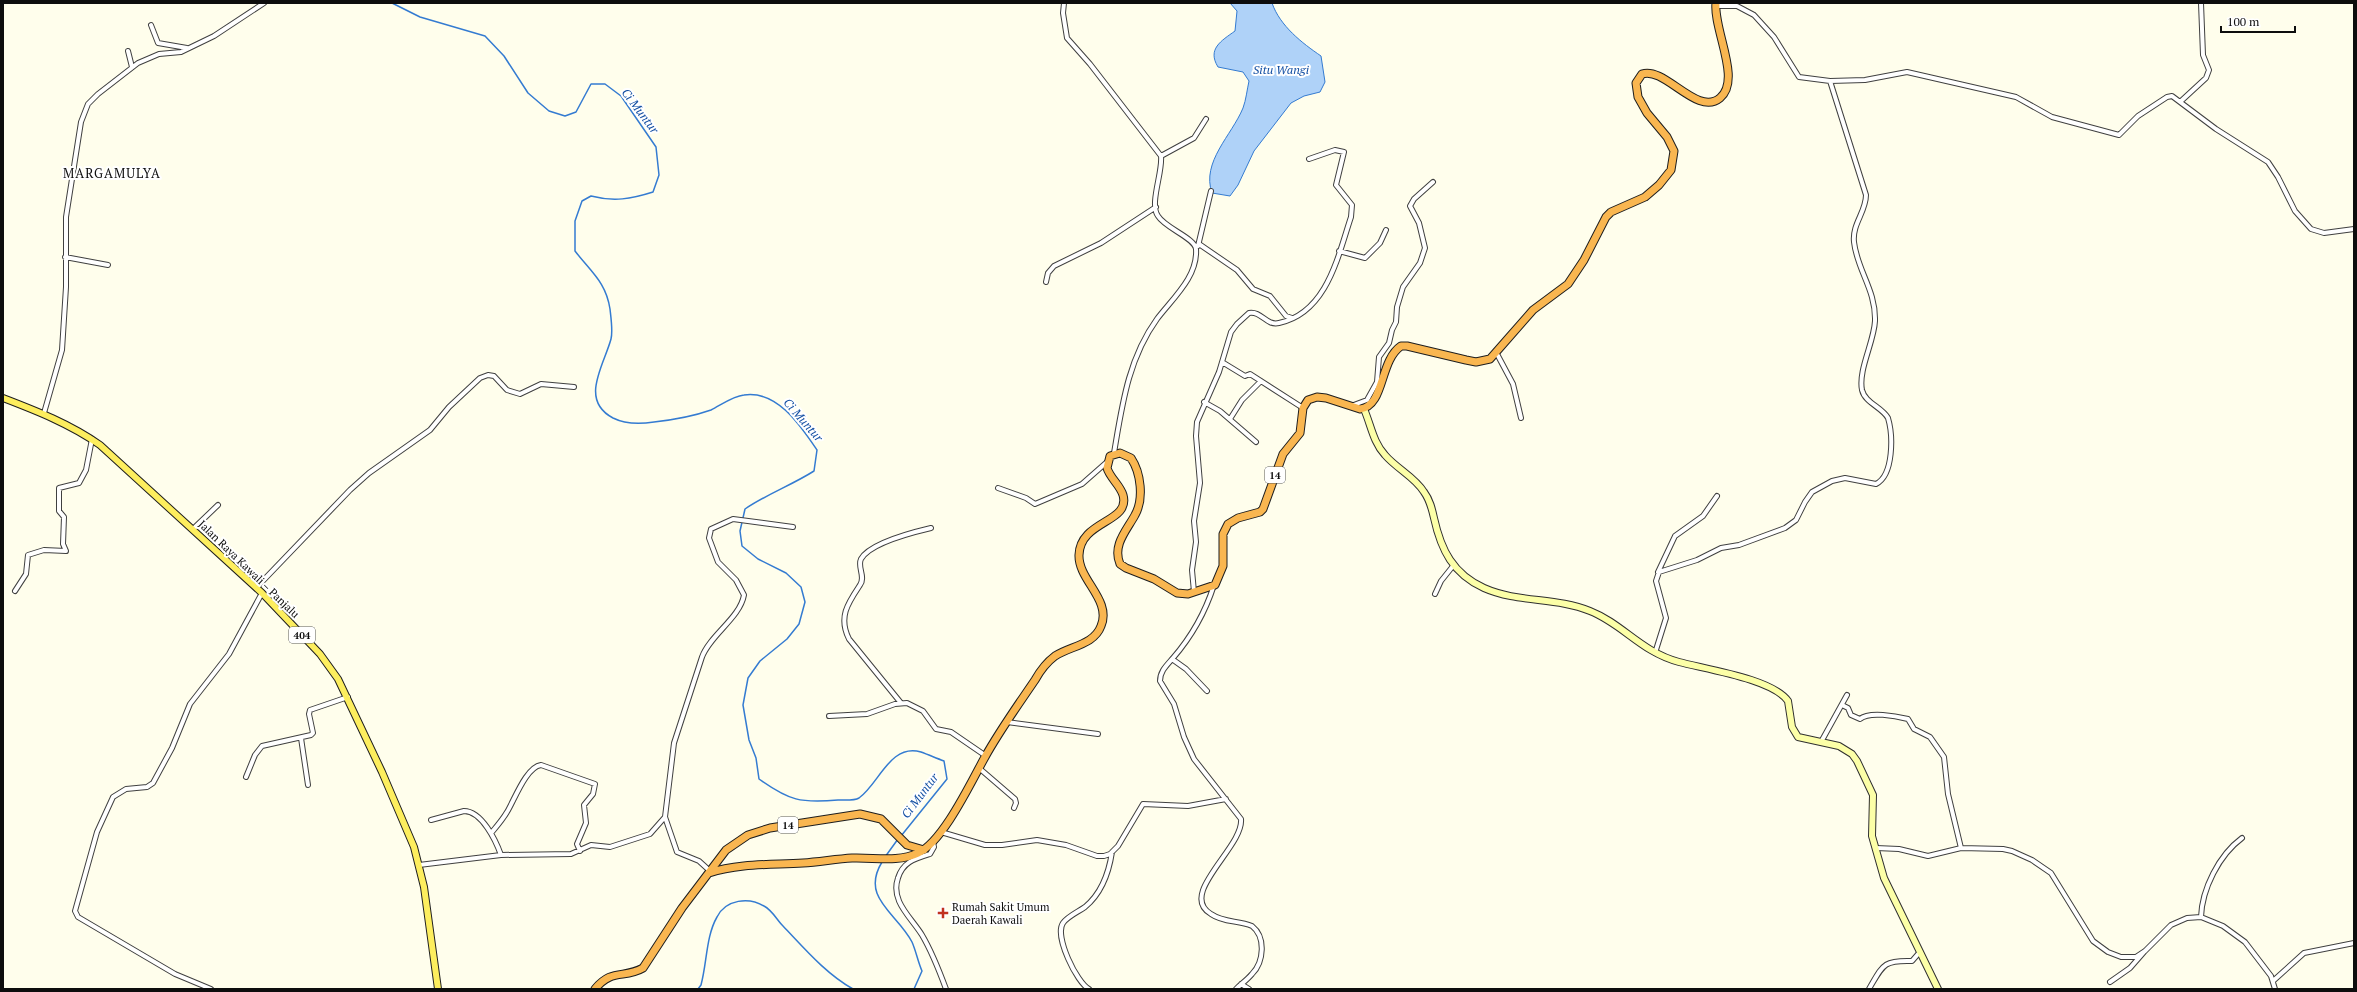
<svg xmlns="http://www.w3.org/2000/svg" width="2357" height="992" font-family="'PT Serif',serif">
	<style>
		.water { fill: #afd2f8; stroke: #347bd1 }
		.lines { fill: none; stroke-linecap: round; stroke-linejoin: round }
		.stream { stroke: #347bd1; stroke-width: 1.5 }
		.street-casing { stroke: #404040; stroke-width: 6 }
		.secondary-casing { stroke: #2f2f2f; stroke-width: 8 }
		.primary-casing { stroke: #1e1e1e; stroke-width: 8 }
		.highway-casing { stroke: #1e1e1e; stroke-width: 9 }
		.street { stroke: #fff; stroke-width: 4 }
		.secondary { stroke: #fcffa7; stroke-width: 6 }
		.primary { stroke: #fdee5e; stroke-width: 6 }
		.highway { stroke: #f9b650; stroke-width: 7 }
		.poi-dot { fill: #c13020; stroke: #fff; stroke-width: 1.5 }
		.labels { text-anchor: middle; stroke-width: 4; stroke-linejoin: round; paint-order: stroke }
		.shield { fill: #fff; stroke: #565656; stroke-width: 1 }
		.shield-label { font-size: 10px; font-weight: bold; fill: #0d0d0d }
		.street-label { font-size: 11px; fill: #0d0d0d; stroke: #fff }
		.poi-label { font-size: 11px; fill: #0d0d0d; stroke: #fff; text-anchor: start }
		.water-label { font-size: 12px; font-style: italic; fill: #124ea2; stroke: #fff }
		.quarter-label { font-size: 13px; letter-spacing: 1px; fill: #0d0d0d; stroke: #fff }
	</style>
	<rect width="100%" height="100%" fill="#fffeec"/>
	<!-- water -->
	<path class="water" d="M 1230,3 L 1272,3 C 1280,26 1302,43 1321,56 L 1325,82 L 1320,92 L 1304,96 L 1291,103 L 1254,151 L 1238,185 L 1230,196 L 1212,193 C 1201,162 1232,135 1243,108 C 1246,100 1247,90 1249,81 L 1243,72 L 1218,67 C 1207,49 1221,41 1235,31 L 1237,11 Z"/>
	<g class="lines">
		<!-- stream -->
		<path class="stream" d="M 392,3 L 420,17 L 485,36 L 504,56 L 528,93 L 549,111 L 565,116 L 576,112 L 591,84 L 605,84 L 621,96 L 656,147 L 659,175 L 653,192 C 631,199 614,202 591,196 L 582,201 L 575,221 L 575,251 C 591,272 606,282 610,309 C 611,318 613,331 611,339 C 604,365 579,400 613,418 C 625,424 641,424 654,422 C 672,420 694,416 711,410 C 721,405 733,396 744,395 C 777,390 800,425 817,450 L 814,471 C 792,485 767,494 745,509 L 740,531 L 742,546 L 758,559 L 786,573 L 801,587 L 805,602 L 799,624 L 787,639 L 760,661 L 748,678 L 743,705 L 749,740 L 756,758 L 759,779 C 790,801 800,803 838,800 C 844,800 854,801 859,798 C 879,784 890,743 921,752 C 929,755 936,758 944,761 L 947,779 L 901,836
			M 885,857 L 898,839
			M 882,862 C 860,898 897,913 912,942 C 916,951 918,962 922,971 L 914,989
			M 698,989 L 701,985 C 707,963 706,936 717,917 C 726,899 749,897 764,906 C 772,910 777,920 783,926 C 804,948 826,974 853,989"/>
		<!-- street casing -->
		<g class="street-casing">
			<path id="street" d="M 1064,3 L 1063,13 L 1067,38 L 1090,64 L 1161,156 C 1163,172 1149,204 1158,216 C 1165,228 1195,238 1196,249 C 1198,277 1172,299 1157,319 C 1128,359 1122,406 1114,453
				M 1716,6 L 1737,6 L 1754,15 L 1774,37 L 1799,77 L 1830,81 L 1865,80 L 1907,72 L 2016,97 L 2052,117 L 2119,135 L 2138,116 L 2167,97 L 2172,96 L 2216,129 L 2268,162 L 2278,177 L 2295,211 L 2311,229 L 2324,233 L 2354,229
				M 151,25 L 158,43 L 187,48
				M 128,51 L 132,67
				M 2180,102 L 2206,78 L 2209,70 L 2203,55 L 2201,3
				M 1161,156 L 1194,138 L 1206,119
				M 1199,244 L 1237,270 L 1253,289 L 1270,296 L 1286,316 L 1292,318
				M 1198,246 L 1211,191
				M 1339,251 L 1365,258 L 1380,243 L 1386,230
				M 65,257 L 108,265
				M 1046,282 L 1048,273 L 1054,266 L 1101,243 L 1156,207
				M 1497,354 L 1513,384 L 1521,418
				M 1222,362 L 1245,376 L 1250,374 L 1303,408
				M 1204,402 L 1220,411 L 1256,442
				M 1351,406 L 1367,400 L 1377,382 L 1379,357 L 1389,343 L 1392,330 L 1396,322 L 1397,307 L 1403,287 L 1420,263 L 1425,248 L 1419,223 L 1410,206 L 1414,199 L 1433,182
				M 44,413 L 62,350 L 66,287 L 66,217 L 81,122 L 88,104 L 98,94 L 138,63 L 159,54 L 181,52 L 214,36 L 264,3
				M 1230,419 L 1242,400 L 1261,381
				M 998,488 L 1026,498 L 1035,504 L 1082,484 L 1107,462
				M 193,529 L 218,505
				M 1658,572 L 1675,536 L 1703,516 L 1717,496
				M 1214,585 C 1205,613 1193,635 1173,658 C 1167,665 1160,671 1160,681 L 1174,704 L 1184,737 L 1194,759 L 1241,819 C 1244,847 1177,894 1211,914 C 1224,923 1238,920 1252,926 C 1266,937 1264,962 1252,974 C 1247,980 1241,984 1236,989
				M 256,588 L 350,490 L 369,473 L 430,430 L 449,407 L 480,378 L 488,375 L 494,376 L 507,390 L 520,394 L 541,384 L 574,387
				M 15,591 L 26,574 L 28,555 L 44,550 L 66,551 L 63,544 L 64,517 L 59,511 L 59,488 L 79,483 L 86,470 L 92,439
				M 1194,592 L 1192,570 L 1196,542 L 1194,521 L 1200,483 L 1196,436 L 1197,422 L 1219,372 L 1231,332 L 1237,324 L 1249,313 C 1262,311 1266,326 1279,323 C 1327,313 1338,256 1351,217 L 1352,205 L 1336,185 L 1344,152 L 1335,150 L 1309,159
				M 1435,594 L 1441,581 L 1453,566
				M 1655,653 L 1666,618 L 1656,581 L 1659,572 L 1697,560 L 1721,548 L 1739,545 L 1785,528 L 1796,520 L 1805,502 L 1812,492 L 1832,481 L 1845,478 L 1876,484 C 1894,475 1893,435 1888,418 C 1882,407 1865,403 1862,390 C 1858,370 1874,342 1875,321 C 1876,290 1857,270 1854,242 C 1852,224 1866,212 1866,195 L 1830,81
				M 1172,659 L 1186,669 L 1207,691
				M 901,703 L 849,639 C 838,617 848,603 860,585 C 866,577 857,567 861,559 C 870,543 914,532 931,528
				M 1842,705 L 1848,708 L 1851,715 L 1860,719 C 1869,711 1896,716 1908,719 L 1914,729 L 1930,737 L 1944,757 L 1948,794 L 1961,848
				M 829,716 L 867,714 L 895,704 L 907,703 L 923,711 L 936,729 L 951,732 L 986,756
				M 1007,722 L 1098,734
				M 301,738 L 308,785
				M 1821,742 L 1847,695
				M 979,768 L 1015,799 L 1016,803 L 1014,808
				M 246,777 L 255,755 L 262,746 L 311,735 L 313,733 L 309,714 L 310,710 L 348,697
				M 665,817 L 674,743 L 702,657 C 710,635 740,618 744,595 L 736,580 L 718,562 L 709,538 L 711,529 L 733,519 L 793,527
				M 431,820 L 464,811 C 482,811 496,841 501,855
				M 492,832 C 497,826 503,819 507,812 C 514,801 526,767 541,765 L 595,784 L 593,794 L 584,805 L 586,823 L 577,844 L 580,851
				M 941,832 L 985,845 L 1002,845 L 1037,840 L 1066,845 L 1097,856 L 1104,856 L 1110,854 L 1118,846 L 1143,804 L 1188,806 L 1226,799
				M 933,842 L 934,847 L 930,854 C 914,859 903,862 898,878 C 890,901 911,917 922,935 C 932,952 939,970 946,989
				M 1876,848 L 1899,849 L 1928,856 L 1961,848 L 2003,849 L 2012,851 L 2032,860 L 2051,873 L 2093,941 L 2108,952 L 2121,957 L 2136,957 L 2145,951 L 2171,925 L 2187,918 L 2201,917 L 2223,926 L 2245,942 L 2271,976 L 2275,989
				M 419,865 L 501,855 L 571,854 L 591,845 L 610,847 L 650,834 L 665,817 L 677,852 L 699,861 L 710,871
				M 2201,917 C 2202,889 2219,855 2242,838
				M 2273,981 L 2304,953 L 2354,943
				M 2110,982 L 2130,968 L 2144,952
				M 1241,984 L 1249,989
				M 211,989 L 175,974 L 78,917 L 75,911 L 97,832 L 113,797 L 126,789 L 147,787 L 153,783 L 172,748 L 190,704 L 229,654 L 262,593
				M 1089,989 C 1077,983 1054,936 1063,923 C 1068,916 1078,912 1085,907 C 1102,893 1109,872 1112,852
				M 1869,989 C 1883,965 1883,960 1912,961 L 1919,953"/>
		</g>
		<!-- secondary casing -->
		<g class="secondary-casing">
			<path id="secondary" d="M 1364,409 C 1371,425 1373,442 1385,455 C 1397,469 1415,477 1424,492 C 1430,500 1432,509 1434,518 C 1441,550 1453,574 1484,588 C 1518,603 1556,597 1590,611 C 1623,624 1641,652 1679,662 C 1705,669 1773,679 1788,701 L 1792,727 L 1798,737 L 1839,746 L 1852,754 L 1857,761 L 1873,795 L 1872,836 L 1884,878 L 1938,989"/>
		</g>
		<!-- primary casing -->
		<g class="primary-casing">
			<path id="primary" d="M 3,398 C 37,411 70,424 100,445 L 262,593 L 320,654 L 338,679 L 382,772 L 414,847 L 424,887 L 438,989"/>
		</g>
		<!-- highway casing -->
		<g class="highway-casing">
			<path id="highway" d="M 709,873 C 739,863 772,865 803,863 C 819,862 836,859 852,858 C 874,857 897,863 918,853 C 943,842 971,782 985,757 C 1000,730 1018,705 1035,680 C 1040,671 1047,662 1055,656 C 1070,646 1094,645 1101,626 C 1112,600 1078,580 1079,555 C 1080,520 1131,523 1123,495 C 1120,485 1110,478 1107,468 L 1110,456 L 1120,453 L 1131,458 C 1141,473 1144,499 1135,515 C 1127,530 1112,545 1120,564 L 1126,568 L 1154,579 L 1177,593 L 1188,594 L 1215,585 L 1223,566 L 1223,534 L 1228,524 L 1238,518 L 1260,512 L 1263,509 L 1283,454 L 1300,433 L 1303,408 L 1308,400 L 1317,397 L 1326,398 L 1360,409 C 1385,406 1379,361 1401,346 L 1407,346 L 1466,360 L 1476,362 L 1490,359 L 1533,310 L 1568,284 L 1584,260 L 1606,217 L 1611,212 L 1645,197 L 1659,185 L 1671,170 L 1674,151 L 1667,137 L 1647,113 L 1638,97 L 1636,83 L 1642,74 C 1665,66 1697,117 1720,98 C 1742,80 1713,29 1716,3
				M 595,989 C 612,968 624,979 643,968 L 682,908 L 726,850 L 748,835 L 770,828 L 860,814 L 881,819 L 907,845 L 924,850"/>
		</g>
		<!-- street -->
		<use href="#street" class="street"/>
		<!-- secondary -->
		<use href="#secondary" class="secondary"/>
		<!-- primary -->
		<use href="#primary" class="primary"/>
		<!-- highway -->
		<use href="#highway" class="highway"/>
	</g>
	<!-- markers -->
	<path class="poi-dot" d="M941 907h4v4h4v4h-4v4h-4v-4h-4v-4h4z"/>
	<g class="labels">
		<!-- shield labels -->
		<g class="shield">
			<rect x="1265" y="467" width="20" height="16" rx="3"/>
			<rect x="289" y="627" width="26" height="16" rx="3"/>
			<rect x="778" y="817" width="20" height="16" rx="3"/>
		</g>
		<g class="shield-label">
			<text x="1275" y="479">14</text>
			<text x="302" y="639">404</text>
			<text x="788" y="829">14</text>
		</g>
		<!-- street labels -->
		<g class="street-label">
			<text transform="translate(249 569) rotate(44)" y="4">Jalan Raya Kawali – Panjalu</text>
		</g>
		<!-- poi labels -->
		<g class="poi-label">
			<text x="952" y="911">Rumah Sakit Umum<tspan x="952" dy="13">Daerah Kawali</tspan></text>
		</g>
		<!-- water labels -->
		<g class="water-label">
			<text x="1281" y="74">Situ Wangi</text>
			<text transform="translate(640 111) rotate(53)" y="4">Ci Muntur</text>
			<text transform="translate(803 420) rotate(49)" y="4">Ci Muntur</text>
			<text transform="translate(920 796) rotate(-53)" y="4">Ci Muntur</text>
		</g>
		<!-- quarter labels -->
		<g class="quarter-label">
			<text x="112" y="178">MARGAMULYA</text>
		</g>
	</g>
	<!-- border -->
	<rect width="2357" height="992" fill="none" stroke="#0d0d0d" stroke-width="8"/>
	<!-- scale -->
	<path d="M2221 26v6h74v-6" fill="none" stroke="#0d0d0d" stroke-width="2"/>
	<text x="2227" y="26" font-size="12" fill="#0d0d0d" stroke="#ffffff" stroke-width="3" paint-order="stroke">100 m</text>
</svg>
